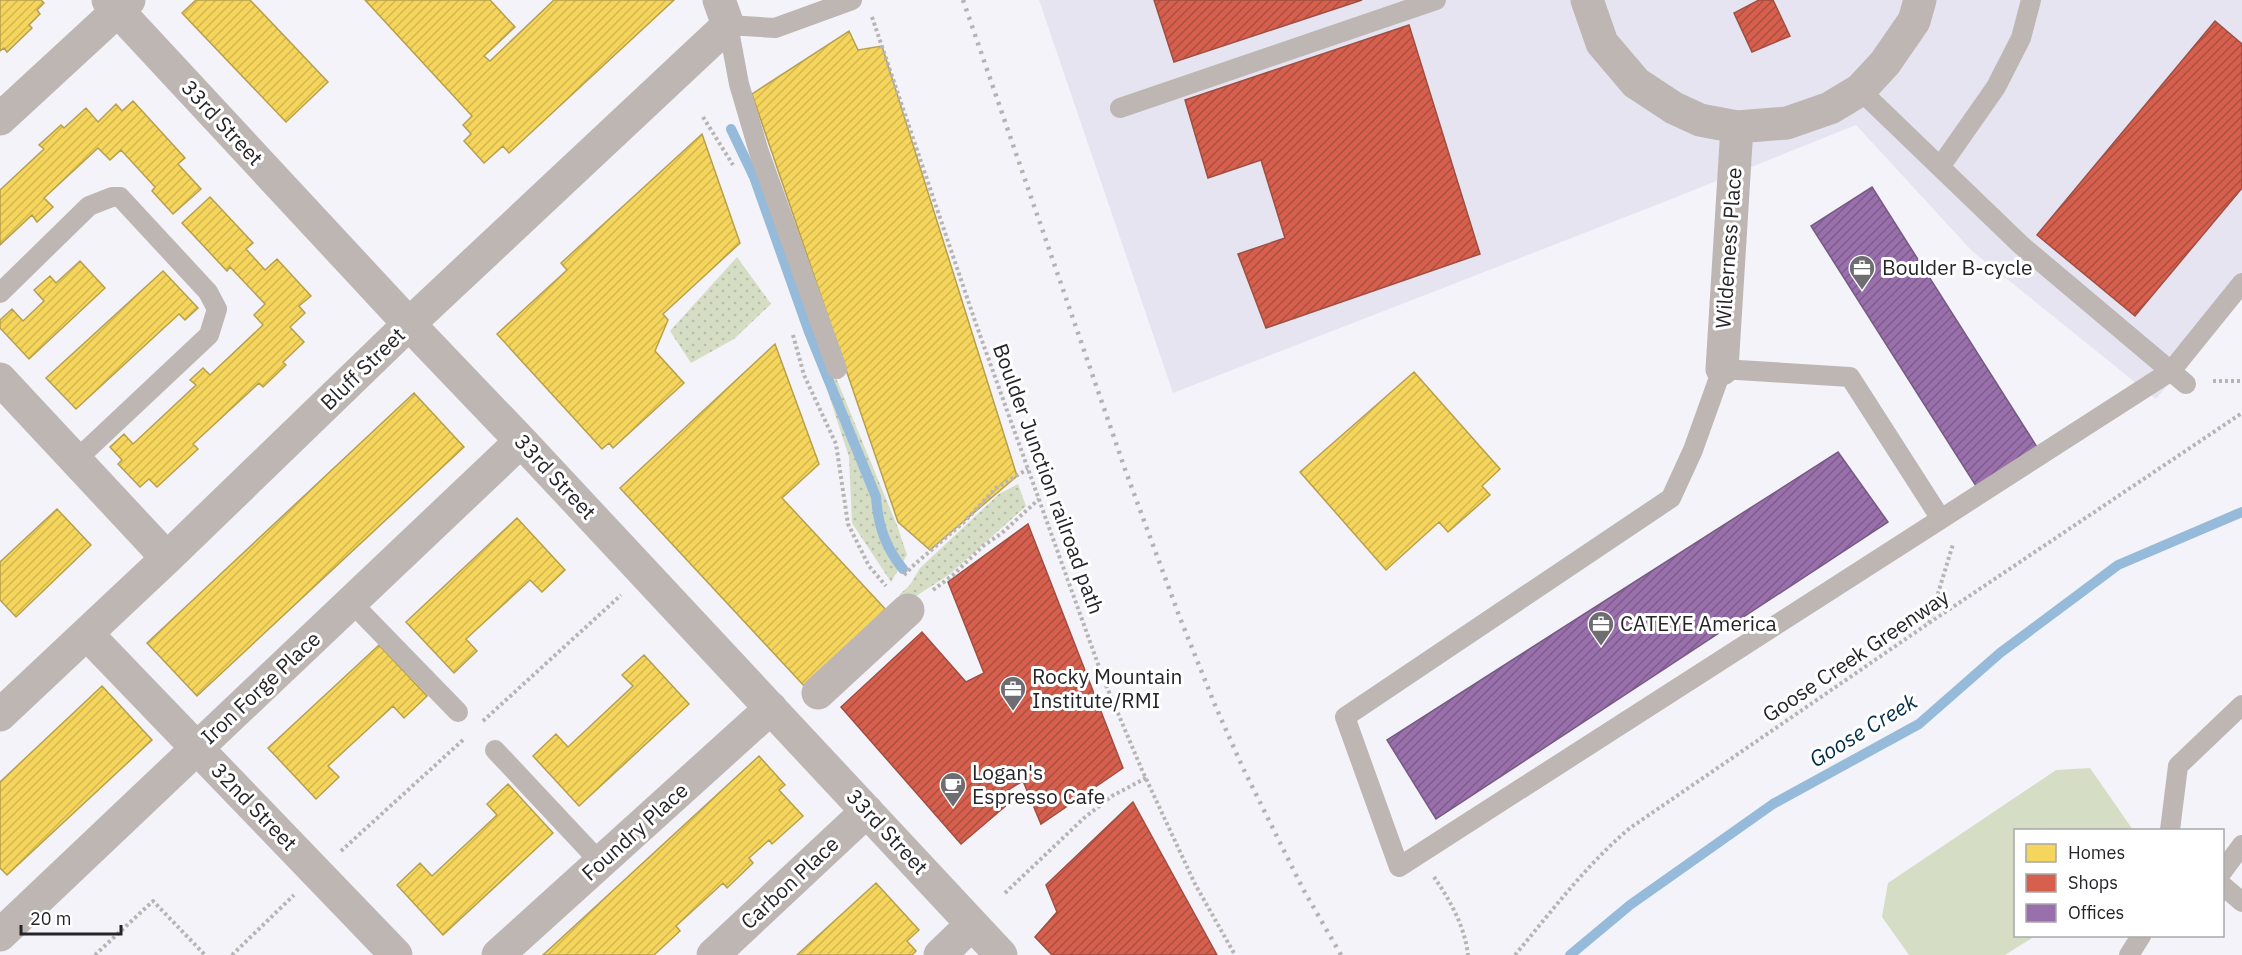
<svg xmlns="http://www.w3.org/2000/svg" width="2242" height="955" font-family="'IBM Plex Sans',sans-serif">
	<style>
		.built { fill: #e5e4f0 }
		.garden { fill: url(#garden-dots) }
		.pitch { fill: #d5ddc4 }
		.homes { fill: url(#homes-hatch); stroke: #b7a04d; stroke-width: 1.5 }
		.shops { fill: url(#shops-hatch); stroke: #a14e42; stroke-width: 1.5 }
		.offices { fill: url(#offices-hatch); stroke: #765a84; stroke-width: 1.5 }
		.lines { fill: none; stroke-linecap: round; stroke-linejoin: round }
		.stream { stroke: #95bada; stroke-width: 10 }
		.path { stroke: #b8b4b3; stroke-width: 4; stroke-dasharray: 3 3; stroke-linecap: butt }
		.lane { stroke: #bdb6b3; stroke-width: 20 }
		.street { stroke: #bdb6b3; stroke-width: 33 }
		.rail { stroke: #b6b2b4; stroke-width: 4.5; stroke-dasharray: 3 6; stroke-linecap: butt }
		.labels { text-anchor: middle; stroke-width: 6; stroke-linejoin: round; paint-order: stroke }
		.street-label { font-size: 21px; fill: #252529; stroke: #fff }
		.poi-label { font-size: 21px; fill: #252529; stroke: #fff; text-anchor: start }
		.water-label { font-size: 22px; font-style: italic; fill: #002c49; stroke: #fff }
	</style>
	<defs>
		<pattern id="garden-dots" width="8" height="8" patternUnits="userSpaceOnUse" patternTransform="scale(1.5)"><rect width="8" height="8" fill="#d5ddc4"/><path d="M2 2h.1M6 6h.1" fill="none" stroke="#b7bea8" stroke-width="1.8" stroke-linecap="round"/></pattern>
		<pattern id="homes-hatch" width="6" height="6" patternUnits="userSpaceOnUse" patternTransform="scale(1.5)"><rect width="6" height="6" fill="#f6d55c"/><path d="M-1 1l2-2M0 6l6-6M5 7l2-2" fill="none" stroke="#d3b750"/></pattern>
		<pattern id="shops-hatch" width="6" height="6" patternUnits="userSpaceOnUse" patternTransform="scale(1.5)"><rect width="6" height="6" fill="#d6604d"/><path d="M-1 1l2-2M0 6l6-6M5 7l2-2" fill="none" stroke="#ad4f40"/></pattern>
		<pattern id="offices-hatch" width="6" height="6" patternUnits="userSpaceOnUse" patternTransform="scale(1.5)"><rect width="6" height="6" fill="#9970ab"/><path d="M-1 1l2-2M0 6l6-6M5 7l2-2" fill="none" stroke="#7d5c8b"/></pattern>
	</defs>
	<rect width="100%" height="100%" fill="#f4f3f9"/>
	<!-- built -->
	<path class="built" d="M 1039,0 L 2242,0 L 2242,296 L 2156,399 L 1972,251 L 1856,125 L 1669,200 L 1173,393 Z"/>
	<!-- garden -->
	<path class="garden" d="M 737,257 L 771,304 L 734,339 L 691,363 L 670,331 Z
		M 834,373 L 898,528 L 907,555 L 891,582 L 852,523 L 849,457 L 824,380 Z
		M 1018,484 L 1026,506 L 950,574 L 907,602 L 899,595 L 910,585 L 920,568 L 999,494 Z"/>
	<!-- pitch -->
	<path class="pitch" d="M 2090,768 L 2133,830 L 2016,830 L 2016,936 L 2035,936 L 2005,955 L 1909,955 L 1882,917 L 1888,883 L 2056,770 Z"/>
	<!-- homes -->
	<path class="homes" d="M 0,0 L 41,0 L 44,3 L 37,10 L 40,14 L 29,25 L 32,28 L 7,52 L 4,48 L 0,51 Z
		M 196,0 L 250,0 L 328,82 L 286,122 L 182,13 Z
		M 365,0 L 490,0 L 515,27 L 484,56 L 490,61 L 554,0 L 674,0 L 509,153 L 503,146 L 484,163 L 464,141 L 471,134 L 463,125 L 472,116 Z
		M 849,31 L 858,50 L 882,46 L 1017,476 L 930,550 L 898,522 L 752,94 Z
		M 133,101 L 185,158 L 178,164 L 201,189 L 173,214 L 152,191 L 155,187 L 121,150 L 110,160 L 98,148 L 44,198 L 53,207 L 37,222 L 32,215 L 0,245 L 0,190 L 44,149 L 39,145 L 61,125 L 64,128 L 86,108 L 98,122 L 116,104 L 122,111 Z
		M 702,134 L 740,243 L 663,314 L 668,320 L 655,351 L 684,383 L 613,448 L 609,443 L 602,449 L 497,334 L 567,270 L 561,263 Z
		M 210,197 L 253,243 L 246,249 L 265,270 L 277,259 L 311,296 L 299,306 L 305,313 L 290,327 L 304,342 L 283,362 L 286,365 L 263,387 L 259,383 L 193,444 L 198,449 L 157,487 L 149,479 L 140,487 L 118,464 L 122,460 L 110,447 L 124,434 L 133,444 L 196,385 L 190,380 L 203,368 L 210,375 L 263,325 L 254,315 L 265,304 L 230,267 L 227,271 L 182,223 Z
		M 80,261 L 105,288 L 29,359 L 0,328 L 0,320 L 12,309 L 23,321 L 44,301 L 34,290 L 50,276 L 56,283 Z
		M 163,271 L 198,308 L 185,320 L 179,314 L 76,409 L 46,378 Z
		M 775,344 L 819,464 L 782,498 L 888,612 L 806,688 L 620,488 Z
		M 1414,372 L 1500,469 L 1482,486 L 1490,495 L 1448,532 L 1439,522 L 1386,570 L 1300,472 Z
		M 414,393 L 464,447 L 197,696 L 147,643 Z
		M 57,509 L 91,545 L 16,617 L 0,600 L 0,562 Z
		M 517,518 L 565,570 L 542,592 L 530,580 L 466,639 L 477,651 L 454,673 L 406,622 Z
		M 379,645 L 427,696 L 404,718 L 393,706 L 328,766 L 339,777 L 316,799 L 268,748 Z
		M 644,655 L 689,704 L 579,806 L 533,756 L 556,734 L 568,747 L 633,686 L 622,675 Z
		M 102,686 L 152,740 L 7,875 L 0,868 L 0,782 Z
		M 759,756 L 785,785 L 779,790 L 803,816 L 772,844 L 769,840 L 749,858 L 753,863 L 727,888 L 723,883 L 676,926 L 680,931 L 654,955 L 543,955 Z
		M 508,784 L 553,833 L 443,935 L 397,885 L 420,863 L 432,876 L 497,815 L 487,804 Z
		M 876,883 L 919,930 L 907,941 L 916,951 L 912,955 L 797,955 Z"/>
	<!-- shops -->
	<path class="shops" d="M 1154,0 L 1362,0 L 1174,62 Z
		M 1759,0 L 1773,0 L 1790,36 L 1752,52 L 1734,13 Z
		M 2215,21 L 2242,44 L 2242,188 L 2135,316 L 2037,235 Z
		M 1409,25 L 1480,254 L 1266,328 L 1238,254 L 1285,238 L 1261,160 L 1208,178 L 1185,100 Z
		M 1028,524 L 1123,768 L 1041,824 L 1023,781 L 1008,790 L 1008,804 L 961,844 L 841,707 L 922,632 L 966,682 L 984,673 L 948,582 Z
		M 1133,802 L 1217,955 L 1052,955 L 1035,937 L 1057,912 L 1046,885 Z"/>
	<!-- offices -->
	<path class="offices" d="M 1872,187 L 2037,447 L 1976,486 L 1811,226 Z
		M 1838,452 L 1888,522 L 1436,819 L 1387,740 Z"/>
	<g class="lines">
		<!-- stream -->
		<path class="stream" d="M 731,129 L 754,177 L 809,332 L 876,497 C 878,525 885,547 903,569
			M 1570,955 L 1630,905 L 1773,804 L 1919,724 L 2000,653 L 2118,565 L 2242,512"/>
		<!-- path -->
		<path class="path" d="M 872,17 L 976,324 L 1103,678 L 1142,770 L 1195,884 L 1235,955
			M 703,117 L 733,165
			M 793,335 L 804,375 L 836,444 L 848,524 L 869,566 L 886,586
			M 2213,381 L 2242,381
			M 904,575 L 915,564 L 964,522 L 996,488 L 1028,469
			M 933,590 L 953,575 L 983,546 L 1002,533 L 1039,499
			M 1929,623 L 1953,544
			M 483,721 L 621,595
			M 341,851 L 464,739
			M 1434,877 C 1450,900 1465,927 1468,955
			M 1005,893 L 1084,818 L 1112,796 L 1146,778
			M 95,955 L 153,901 L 205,955
			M 232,955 L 294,895
			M 1515,955 C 1552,911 1586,865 1630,828 L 1929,623 L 2242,413"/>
		<!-- lane -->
		<path class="lane" d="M 1860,90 L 2021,245 L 2186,384
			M 1120,108 L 1436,0
			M 1940,167 L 1996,87 L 2021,38 L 2031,0
			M 0,293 L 89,206 L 112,197 L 120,197 L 208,292 L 217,309 L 209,335 L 76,460
			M 837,369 L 759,152 L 739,84 L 728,25 L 775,28 L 852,0
			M 1722,369 L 1850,377 L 1941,519 L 1399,867 L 1345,717 L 1671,498 L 1693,450 Z
			M 1941,519 L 2171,371 L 2242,283
			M 351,602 L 458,712
			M 495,750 L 600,862
			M 2170,830 L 2178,766 L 2242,705
			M 2222,872 L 2242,845
			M 2222,885 L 2242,902
			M 2129,955 L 2141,936"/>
		<!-- street -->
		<path class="street" d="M 108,0 L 409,324 L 521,441 L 1001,955
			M 1587,0 L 1602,43 L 1636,83 L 1674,108 L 1700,120 L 1737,127 L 1787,123 L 1830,108 L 1860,90 L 1885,63 L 1914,21 L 1920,0
			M 0,119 L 129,0
			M 1722,369 L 1737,127
			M 0,379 L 167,558
			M 87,634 L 396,955
			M 818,693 L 908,610
			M 0,715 L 167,558 L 409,324 L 728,25 L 719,0
			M 0,935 L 521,441
			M 498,955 L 771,708
			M 713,955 L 867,811
			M 940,955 L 972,924"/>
		<!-- rail -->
		<path class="rail" d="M 963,0 L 1126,472 L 1180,618 L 1215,705 L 1242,766 L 1303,889 L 1341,955"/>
	</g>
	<!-- icons -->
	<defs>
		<g id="office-pin" transform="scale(1.35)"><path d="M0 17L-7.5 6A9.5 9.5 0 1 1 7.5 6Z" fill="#6d6d72" stroke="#fff"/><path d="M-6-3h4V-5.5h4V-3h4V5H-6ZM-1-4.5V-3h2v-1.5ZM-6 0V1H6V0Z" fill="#fff"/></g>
		<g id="cafe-pin" transform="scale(1.35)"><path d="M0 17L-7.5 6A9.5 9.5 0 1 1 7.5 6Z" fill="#6d6d72" stroke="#fff"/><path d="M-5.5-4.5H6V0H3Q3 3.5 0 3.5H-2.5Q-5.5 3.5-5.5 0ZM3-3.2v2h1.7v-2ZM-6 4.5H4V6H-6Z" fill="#fff"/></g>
	</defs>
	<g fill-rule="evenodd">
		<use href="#office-pin" x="1862" y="268"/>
		<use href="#office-pin" x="1601" y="624"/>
		<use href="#office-pin" x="1013" y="689"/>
		<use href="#cafe-pin" x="953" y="785"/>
	</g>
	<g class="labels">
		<!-- street labels -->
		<g class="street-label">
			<text transform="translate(222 123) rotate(47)" y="7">33rd Street</text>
			<text transform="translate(1729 248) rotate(-86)" y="7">Wilderness Place</text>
			<text transform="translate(363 369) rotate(-44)" y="7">Bluff Street</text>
			<text transform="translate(555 477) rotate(47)" y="7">33rd Street</text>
			<text transform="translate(1048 479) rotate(70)" y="7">Boulder Junction railroad path</text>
			<text transform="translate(1856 656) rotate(-34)" y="7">Goose Creek Greenway</text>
			<text transform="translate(261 688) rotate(-43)" y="7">Iron Forge Place</text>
			<text transform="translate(254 807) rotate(46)" y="7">32nd Street</text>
			<text transform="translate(635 832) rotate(-42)" y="7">Foundry Place</text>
			<text transform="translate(887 832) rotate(47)" y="7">33rd Street</text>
			<text transform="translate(790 883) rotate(-43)" y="7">Carbon Place</text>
		</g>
		<!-- poi labels -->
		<g class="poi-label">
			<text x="1882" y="275">Boulder B-cycle</text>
			<text x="1620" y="631">CATEYE America</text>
			<text x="1032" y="684">Rocky Mountain<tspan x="1032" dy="24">Institute/RMI</tspan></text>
			<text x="972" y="780">Logan's<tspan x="972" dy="24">Espresso Cafe</tspan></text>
		</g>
		<!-- water labels -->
		<g class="water-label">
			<text transform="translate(1863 730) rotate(-31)" y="8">Goose Creek</text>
		</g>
	</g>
	<!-- legend -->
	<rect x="2014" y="829" width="210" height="108" fill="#ffffff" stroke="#a8a8a9" stroke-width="1.5"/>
	<rect x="2026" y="844" width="30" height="18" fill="#f6d55c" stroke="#a8a8a9" stroke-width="1.5"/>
	<text x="2068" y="859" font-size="18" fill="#252529">Homes</text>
	<rect x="2026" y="874" width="30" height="18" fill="#d6604d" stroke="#a8a8a9" stroke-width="1.5"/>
	<text x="2068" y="889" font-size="18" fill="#252529">Shops</text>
	<rect x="2026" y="904" width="30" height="18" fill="#9970ab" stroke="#a8a8a9" stroke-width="1.5"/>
	<text x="2068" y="919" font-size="18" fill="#252529">Offices</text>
	<!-- scale -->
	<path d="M21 925v9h100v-9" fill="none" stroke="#252529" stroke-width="3"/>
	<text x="30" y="925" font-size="18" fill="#252529" stroke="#ffffff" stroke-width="4.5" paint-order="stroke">20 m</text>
</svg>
